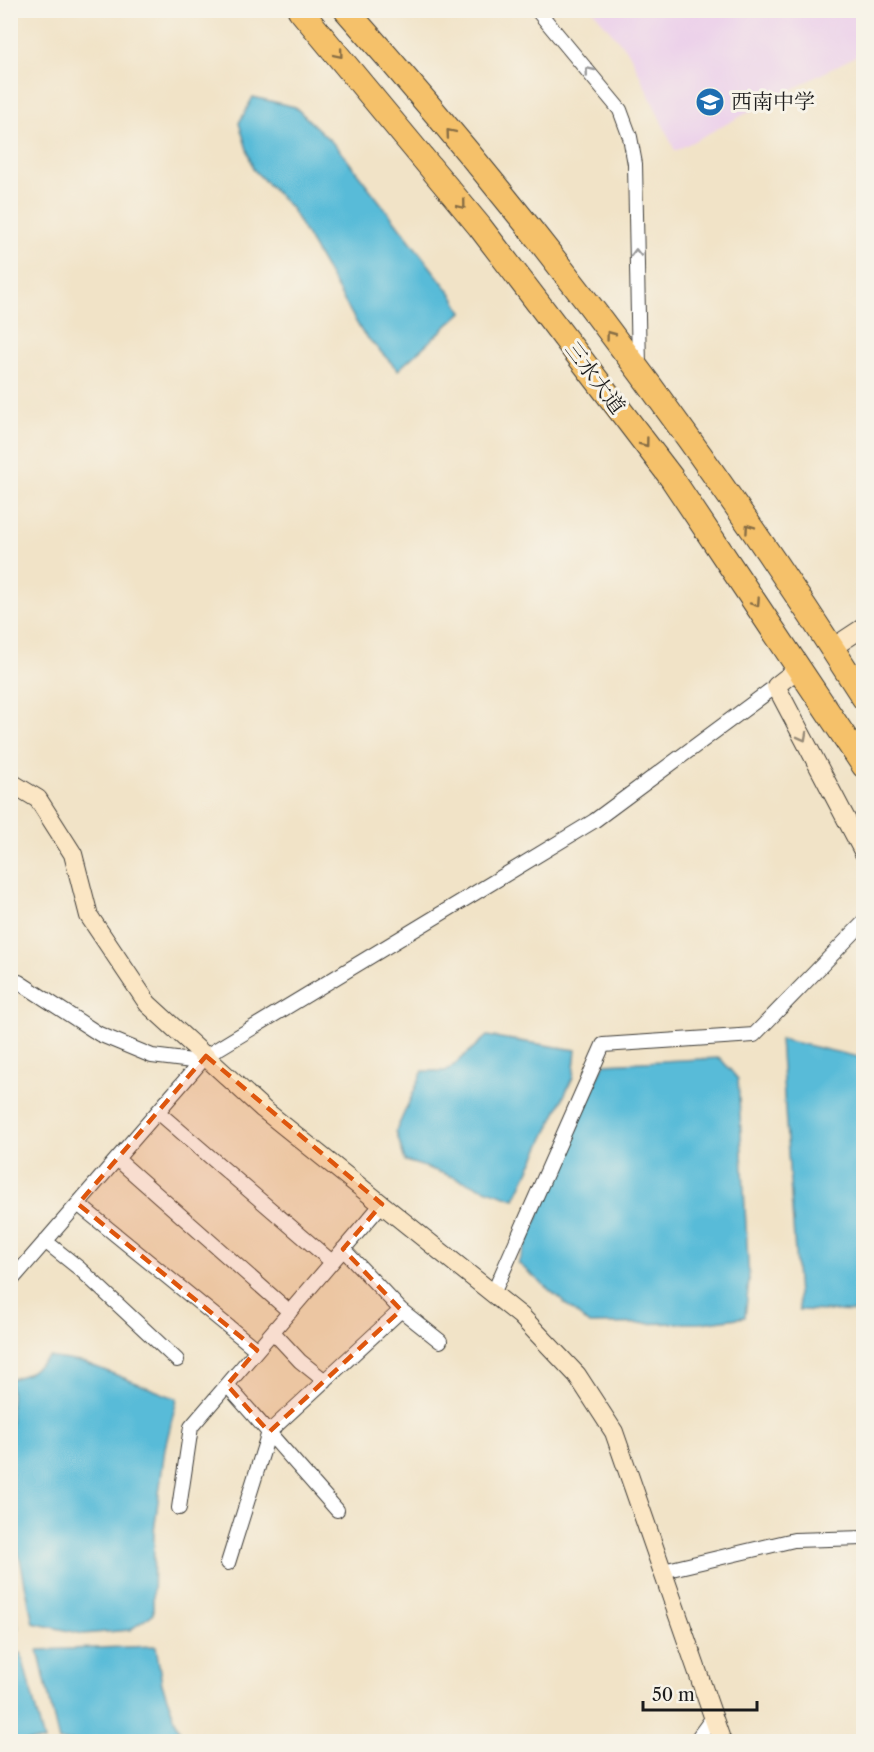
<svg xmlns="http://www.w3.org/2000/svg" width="874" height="1752" font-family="'Libre Caslon Text','Noto Serif SC',serif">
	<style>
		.built { fill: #ecd1ea }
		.water { fill: #59bbd8; stroke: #3a6c7a; stroke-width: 1.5 }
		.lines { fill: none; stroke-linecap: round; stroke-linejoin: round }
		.street-casing { stroke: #3c3a36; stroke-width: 16 }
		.secondary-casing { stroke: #3c3a36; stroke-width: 20 }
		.highway-casing { stroke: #3c3a36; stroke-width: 26 }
		.street { stroke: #fff; stroke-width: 14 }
		.secondary { stroke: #fbe6c4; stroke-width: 18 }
		.highway { stroke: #f5c16b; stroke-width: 24 }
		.oneway { stroke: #886e44 }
		.oneway2 { stroke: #999 }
		.oneway3 { stroke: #978b78 }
		.marked { fill: #de560d; fill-opacity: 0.2; stroke: #de560d; stroke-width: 4.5; stroke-dasharray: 12 8; stroke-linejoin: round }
		.labels { text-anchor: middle; stroke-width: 6; stroke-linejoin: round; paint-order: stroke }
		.poi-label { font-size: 21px; fill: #1c1c1c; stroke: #f7f3e8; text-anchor: start }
		.street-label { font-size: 21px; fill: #1c1c1c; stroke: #f7f3e8 }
	</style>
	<rect width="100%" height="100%" fill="#f7f3e8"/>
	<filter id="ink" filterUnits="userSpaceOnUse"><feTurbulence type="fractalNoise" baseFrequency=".0167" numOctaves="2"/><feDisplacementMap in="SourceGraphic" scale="12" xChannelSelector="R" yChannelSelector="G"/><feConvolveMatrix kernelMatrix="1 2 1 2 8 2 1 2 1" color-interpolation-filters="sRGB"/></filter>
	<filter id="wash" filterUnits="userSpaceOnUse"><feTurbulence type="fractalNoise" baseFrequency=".008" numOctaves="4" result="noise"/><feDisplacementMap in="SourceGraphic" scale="24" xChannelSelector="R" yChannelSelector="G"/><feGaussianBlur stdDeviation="1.35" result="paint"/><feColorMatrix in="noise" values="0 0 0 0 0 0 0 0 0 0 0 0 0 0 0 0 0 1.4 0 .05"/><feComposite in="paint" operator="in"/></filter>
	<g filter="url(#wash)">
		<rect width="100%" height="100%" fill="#f1e3c7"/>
		<!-- built -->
		<path class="built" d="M 593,11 L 863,11 L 863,52 L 675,151 L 630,54 Z"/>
		<!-- water -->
		<path class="water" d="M 253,97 L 295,107 L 338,148 L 453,296 L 462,312 L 398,370 L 362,332 L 291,208 L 253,169 L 239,123 Z
			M 487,1036 L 576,1050 L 573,1077 L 515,1199 C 477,1188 443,1171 405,1161 L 396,1131 L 423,1071 L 447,1071 Z
			M 780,1039 L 863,1058 L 863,1312 L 799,1310 Z
			M 720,1058 L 738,1079 L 749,1281 L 745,1317 L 701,1323 L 589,1324 L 518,1263 L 604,1064 Z
			M 49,1357 L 86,1363 L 177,1399 L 165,1448 L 154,1532 L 153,1614 L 130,1630 L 83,1634 L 33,1623 L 11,1515 L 11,1379 L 27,1374 Z
			M 11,1591 L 18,1628 L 11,1629 L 10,1629 Z
			M 156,1646 L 162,1684 L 183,1741 L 59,1741 L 38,1650 Z
			M 11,1653 L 21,1653 L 44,1741 L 11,1741 Z"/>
	</g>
	<g filter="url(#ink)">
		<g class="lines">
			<!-- street casing -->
			<g class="street-casing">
				<path id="street" d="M 537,10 L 620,110 L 630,137 L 635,164 L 639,367
					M 19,982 L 99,1034 L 152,1056 L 200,1062
					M 158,1112 L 332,1262
					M 117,1159 L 290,1312
					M 78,1204 L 257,1350
					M 45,1241 L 80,1269 L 177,1360
					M 343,1249 L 401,1310 L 440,1341
					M 10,1282 L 206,1056 L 594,821 L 776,686
					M 493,1294 L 603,1045 L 754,1035 L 864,922
					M 273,1332 L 300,1361 L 325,1381
					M 227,1385 L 337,1510
					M 179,1508 L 191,1427 L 382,1204
					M 228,1563 L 269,1432 L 401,1310
					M 663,1571 L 794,1540 L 864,1538
					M 695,1742 L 714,1716"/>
			</g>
			<!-- secondary casing -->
			<g class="secondary-casing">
				<path id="secondary" d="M 832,648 L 864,627
					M 800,667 L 776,686 L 864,853
					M 10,782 L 38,799 L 73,854 L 89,916 L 148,1004 L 263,1109 L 521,1316 L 577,1375 L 614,1432 L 722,1742"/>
			</g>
			<!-- highway casing -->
			<g class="highway-casing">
				<path id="highway" d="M 300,10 L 480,227 L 671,477 L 864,766
					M 346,10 C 535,222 711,458 864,698"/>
			</g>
			<!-- street -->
			<use href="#street" class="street"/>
			<!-- secondary -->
			<use href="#secondary" class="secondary"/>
			<!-- highway -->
			<use href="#highway" class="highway"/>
		</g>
		<!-- one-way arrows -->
		<defs><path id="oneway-chevron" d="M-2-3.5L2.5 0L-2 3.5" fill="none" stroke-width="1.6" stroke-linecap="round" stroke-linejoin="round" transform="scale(1.5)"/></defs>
		<g class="oneway">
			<use href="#oneway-chevron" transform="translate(339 54) rotate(50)"/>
			<use href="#oneway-chevron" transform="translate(450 133) rotate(-130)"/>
			<use href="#oneway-chevron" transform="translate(462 205) rotate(51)"/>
			<use href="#oneway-chevron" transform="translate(610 335) rotate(-127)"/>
			<use href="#oneway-chevron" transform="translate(645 443) rotate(53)"/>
			<use href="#oneway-chevron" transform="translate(749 528) rotate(-125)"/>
			<use href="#oneway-chevron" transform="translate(756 603) rotate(56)"/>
		</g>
		<g class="oneway2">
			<use href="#oneway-chevron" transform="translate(589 71) rotate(-129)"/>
			<use href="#oneway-chevron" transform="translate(636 253) rotate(-91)"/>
		</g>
		<use class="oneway3" href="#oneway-chevron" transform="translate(803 737) rotate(62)"/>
	</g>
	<!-- marked area -->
	<path class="marked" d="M 206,1056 L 382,1204 L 343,1249 L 401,1310 L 269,1432 L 227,1385 L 257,1350 L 78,1204 Z"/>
	<!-- icons -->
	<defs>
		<g id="school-disc" transform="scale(1.5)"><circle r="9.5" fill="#1f6fb2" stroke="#f7f3e8"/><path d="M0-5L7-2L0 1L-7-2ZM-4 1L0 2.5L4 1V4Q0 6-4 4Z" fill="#fff"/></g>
	</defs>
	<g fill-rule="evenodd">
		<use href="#school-disc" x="710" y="102"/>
	</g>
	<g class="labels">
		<!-- poi labels -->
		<g class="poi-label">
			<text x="731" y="109">西南中学</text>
		</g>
		<!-- street labels -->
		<g class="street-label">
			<text transform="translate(595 378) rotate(53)" y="7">三水大道</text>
		</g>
	</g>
	<!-- margin -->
	<rect width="874" height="1752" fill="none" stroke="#f7f3e8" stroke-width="36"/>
	<!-- scale -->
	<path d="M643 1701v9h114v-9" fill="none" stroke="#1c1c1c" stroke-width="3"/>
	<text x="652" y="1701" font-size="18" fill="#1c1c1c" stroke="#f7f3e8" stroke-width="4.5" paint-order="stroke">50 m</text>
</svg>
